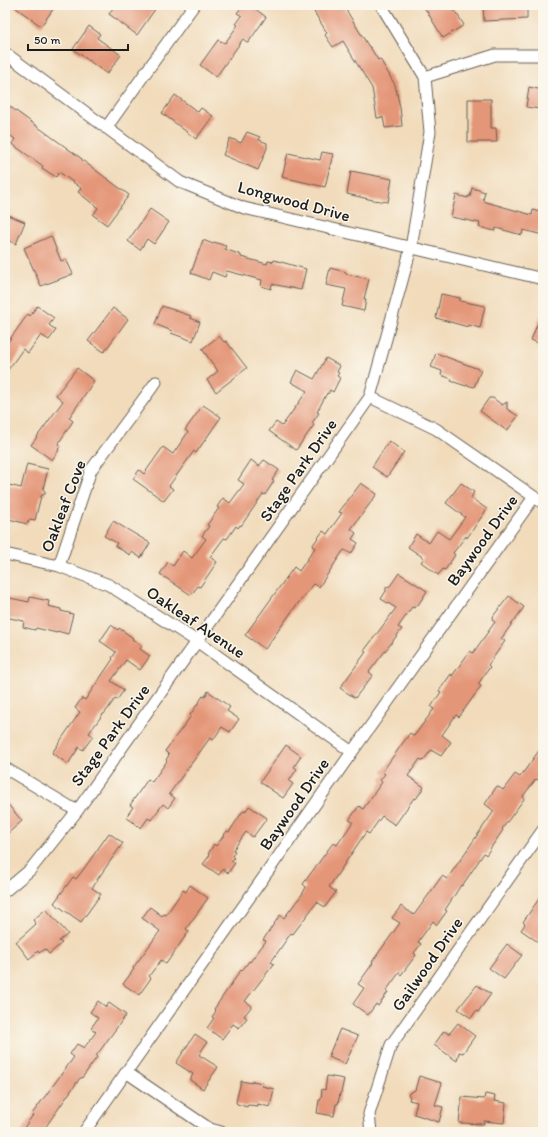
<svg xmlns="http://www.w3.org/2000/svg" width="548" height="1137" font-family="Itim,sans-serif">
	<style>
		.building { fill: #e49678 }
		.lines { fill: none; stroke-linecap: round; stroke-linejoin: round }
		.street-casing { stroke: #675f54; stroke-width: 13 }
		.street { stroke: #fff; stroke-width: 11 }
		.labels { text-anchor: middle; stroke-width: 3; stroke-linejoin: round; paint-order: stroke }
		.street-label { font-size: 17px; fill: #1c1c1c; stroke: #fbf7ec }
	</style>
	<rect width="100%" height="100%" fill="#fbf7ec"/>
	<filter id="ink" filterUnits="userSpaceOnUse"><feTurbulence type="fractalNoise" baseFrequency=".025" numOctaves="2"/><feDisplacementMap in="SourceGraphic" scale="8" xChannelSelector="R" yChannelSelector="G"/><feConvolveMatrix kernelMatrix="1 2 1 2 8 2 1 2 1" color-interpolation-filters="sRGB"/></filter>
	<filter id="wash" filterUnits="userSpaceOnUse"><feTurbulence type="fractalNoise" baseFrequency=".012" numOctaves="4" result="noise"/><feDisplacementMap in="SourceGraphic" scale="16" xChannelSelector="R" yChannelSelector="G"/><feGaussianBlur stdDeviation="0.9" result="paint"/><feColorMatrix in="noise" values="0 0 0 0 0 0 0 0 0 0 0 0 0 0 0 0 0 1.4 0 .05"/><feComposite in="paint" operator="in"/></filter>
	<g filter="url(#wash)">
		<rect width="100%" height="100%" fill="#f1dbbb"/>
		<g id="blocks">
			<!-- building -->
			<path class="building" d="M 12,5 L 56,5 L 41,26 Z
				M 115,5 L 158,5 L 137,35 L 109,14 Z
				M 243,5 L 250,5 L 266,17 L 248,43 L 243,39 L 216,77 L 200,65 L 218,40 L 225,43 L 238,25 L 236,24 L 242,16 L 237,13 Z
				M 321,5 L 343,5 L 369,47 L 370,47 L 378,60 L 380,59 L 395,85 L 400,107 L 402,126 L 385,128 L 383,117 L 377,118 L 372,88 L 343,41 L 333,47 L 325,35 L 327,33 L 313,10 Z
				M 423,5 L 451,5 L 464,25 L 443,38 Z
				M 483,5 L 527,5 L 527,19 L 484,21 Z
				M 89,26 L 100,34 L 97,38 L 121,55 L 107,74 L 73,49 Z
				M 529,87 L 543,90 L 543,108 L 540,108 L 540,109 L 526,107 Z
				M 175,95 L 198,112 L 201,108 L 213,116 L 196,139 L 162,113 Z
				M 468,99 L 491,99 L 491,128 L 496,128 L 497,142 L 468,142 Z
				M 5,103 L 82,159 L 82,160 L 129,195 L 107,225 L 93,215 L 98,208 L 78,192 L 81,188 L 59,172 L 56,177 L 42,168 L 43,166 L 12,144 L 15,139 L 5,132 Z
				M 247,132 L 260,137 L 259,140 L 267,143 L 267,148 L 258,170 L 223,155 L 230,138 L 241,143 Z
				M 322,152 L 333,154 L 325,187 L 282,177 L 288,153 L 320,160 Z
				M 351,171 L 392,179 L 388,202 L 373,200 L 347,194 Z
				M 472,188 L 485,192 L 483,200 L 486,202 L 532,215 L 533,210 L 543,213 L 543,235 L 523,230 L 522,235 L 496,228 L 495,231 L 479,227 L 480,223 L 451,217 L 456,195 L 468,198 L 468,196 L 470,197 Z
				M 150,209 L 169,222 L 154,244 L 147,239 L 140,250 L 128,241 Z
				M 5,214 L 25,222 L 16,244 L 5,239 Z
				M 51,236 L 61,261 L 66,259 L 73,274 L 41,286 L 24,248 Z
				M 203,240 L 213,244 L 214,242 L 226,246 L 225,249 L 241,255 L 241,257 L 267,264 L 268,261 L 273,262 L 274,260 L 306,269 L 301,290 L 272,284 L 271,289 L 261,286 L 262,280 L 227,271 L 225,277 L 212,272 L 209,280 L 191,273 Z
				M 330,268 L 346,272 L 346,274 L 369,279 L 364,299 L 366,299 L 364,311 L 342,306 L 346,289 L 326,285 Z
				M 441,294 L 460,298 L 460,301 L 485,306 L 480,328 L 468,325 L 468,327 L 436,318 Z
				M 37,306 L 54,318 L 49,325 L 56,330 L 49,340 L 41,335 L 28,353 L 23,349 L 5,374 L 5,346 L 28,314 L 30,316 Z
				M 162,306 L 191,316 L 190,318 L 200,322 L 193,341 L 171,333 L 172,331 L 155,324 Z
				M 113,308 L 128,319 L 104,352 L 88,341 Z
				M 542,312 L 543,312 L 543,345 L 531,340 Z
				M 219,336 L 224,342 L 226,341 L 247,368 L 216,392 L 207,380 L 218,371 L 202,349 Z
				M 436,353 L 481,370 L 474,387 L 467,385 L 466,386 L 451,381 L 452,379 L 441,375 L 442,371 L 431,367 Z
				M 326,358 L 340,366 L 337,372 L 339,373 L 337,376 L 340,378 L 333,392 L 330,390 L 328,394 L 327,393 L 317,412 L 319,413 L 312,423 L 314,425 L 296,450 L 269,431 L 276,422 L 282,426 L 307,391 L 291,382 L 297,370 L 314,379 Z
				M 77,368 L 94,381 L 69,418 L 73,421 L 58,444 L 60,446 L 58,449 L 59,450 L 52,460 L 31,445 L 63,401 L 56,395 Z
				M 489,398 L 493,398 L 502,405 L 507,402 L 507,409 L 518,416 L 507,431 L 480,411 Z
				M 203,405 L 221,417 L 196,453 L 194,451 L 169,486 L 173,489 L 164,501 L 133,479 L 139,470 L 144,474 L 163,447 L 173,454 L 188,432 L 185,430 Z
				M 389,441 L 404,452 L 387,477 L 372,467 Z
				M 251,460 L 259,466 L 264,460 L 279,470 L 272,480 L 274,481 L 265,495 L 263,494 L 241,526 L 240,525 L 238,528 L 236,526 L 227,539 L 224,538 L 210,557 L 217,562 L 200,587 L 198,586 L 191,595 L 160,574 L 168,562 L 173,566 L 183,551 L 192,558 L 206,539 L 202,536 L 209,526 L 207,525 L 219,508 L 217,507 L 223,498 L 230,503 L 244,484 L 238,480 Z
				M 27,464 L 48,469 L 43,489 L 46,493 L 41,496 L 35,520 L 30,519 L 27,524 L 5,518 L 5,484 L 21,488 Z
				M 361,483 L 377,494 L 351,529 L 356,533 L 352,539 L 358,543 L 351,554 L 345,550 L 343,551 L 319,587 L 314,584 L 295,607 L 265,649 L 245,635 L 294,567 L 299,571 L 315,548 L 312,546 L 323,531 L 327,534 L 342,513 L 339,512 Z
				M 461,483 L 474,492 L 471,498 L 487,509 L 467,538 L 466,536 L 453,553 L 455,555 L 445,570 L 443,569 L 438,575 L 421,562 L 424,558 L 408,547 L 416,534 L 429,543 L 437,531 L 449,539 L 465,517 L 446,503 Z
				M 113,521 L 150,543 L 141,558 L 132,552 L 130,555 L 115,546 L 117,543 L 104,536 Z
				M 399,573 L 427,591 L 418,605 L 416,605 L 414,608 L 412,607 L 398,627 L 402,629 L 369,672 L 373,675 L 355,698 L 340,688 L 366,652 L 364,651 L 396,608 L 381,599 L 386,591 L 386,587 L 390,586 Z
				M 509,596 L 524,607 L 501,639 L 505,641 L 488,665 L 490,667 L 478,684 L 481,686 L 459,717 L 456,715 L 442,735 L 451,742 L 441,756 L 431,750 L 423,761 L 420,759 L 408,776 L 424,787 L 416,799 L 414,798 L 395,825 L 382,816 L 369,834 L 366,832 L 329,887 L 336,892 L 325,907 L 317,902 L 293,934 L 291,933 L 271,962 L 274,964 L 245,1001 L 252,1006 L 244,1016 L 247,1018 L 239,1028 L 233,1024 L 222,1039 L 207,1028 L 214,1018 L 212,1017 L 216,1011 L 214,1009 L 241,970 L 242,971 L 249,961 L 250,962 L 266,941 L 263,940 L 280,915 L 284,918 L 303,893 L 306,887 L 303,884 L 333,843 L 337,845 L 353,822 L 349,820 L 359,806 L 363,809 L 382,782 L 380,780 L 385,774 L 382,772 L 410,733 L 414,736 L 434,709 L 431,707 L 441,692 L 439,691 L 451,674 L 452,676 L 470,651 L 473,653 L 495,622 L 492,620 L 494,615 Z
				M 5,597 L 29,602 L 30,597 L 49,601 L 48,606 L 61,609 L 61,611 L 73,614 L 68,634 L 57,631 L 57,633 L 36,628 L 35,630 L 23,627 L 24,621 L 5,617 Z
				M 111,625 L 118,630 L 119,628 L 133,638 L 132,639 L 142,646 L 140,649 L 150,656 L 140,670 L 126,660 L 111,681 L 124,690 L 117,700 L 115,699 L 104,714 L 103,714 L 89,733 L 93,736 L 83,750 L 79,747 L 68,764 L 52,753 L 80,712 L 75,708 L 82,698 L 85,700 L 113,659 L 112,658 L 116,652 L 100,641 Z
				M 208,691 L 230,707 L 227,711 L 239,719 L 230,732 L 222,727 L 213,740 L 210,738 L 169,794 L 175,798 L 168,808 L 163,804 L 151,820 L 148,818 L 141,828 L 126,817 L 133,807 L 130,805 L 148,779 L 152,782 L 167,761 L 166,760 L 169,755 L 165,751 L 191,716 L 190,715 L 203,696 L 205,697 Z
				M 286,745 L 301,756 L 294,767 L 297,769 L 289,781 L 293,784 L 283,798 L 260,782 Z
				M 543,745 L 543,773 L 538,780 L 536,779 L 523,796 L 524,799 L 502,829 L 503,830 L 486,855 L 484,853 L 462,886 L 461,885 L 445,910 L 447,911 L 437,925 L 433,921 L 418,942 L 421,944 L 414,953 L 416,955 L 401,975 L 399,973 L 386,991 L 388,992 L 378,1006 L 376,1004 L 368,1015 L 353,1004 L 364,988 L 358,984 L 373,963 L 372,962 L 400,923 L 392,918 L 401,906 L 414,915 L 442,876 L 447,879 L 494,811 L 485,804 L 497,786 L 503,790 L 515,774 L 520,777 Z
				M 5,801 L 22,821 L 5,836 Z
				M 249,806 L 267,818 L 253,837 L 246,832 L 233,850 L 235,851 L 232,856 L 234,858 L 231,861 L 235,863 L 228,873 L 223,869 L 219,875 L 203,864 L 210,855 L 208,854 L 214,844 L 216,846 L 227,831 L 229,832 L 243,811 L 245,812 Z
				M 109,833 L 123,843 L 97,880 L 98,880 L 92,888 L 101,894 L 81,922 L 54,903 L 73,877 L 76,879 L 83,870 Z
				M 190,885 L 208,898 L 186,929 L 189,931 L 166,964 L 161,960 L 149,976 L 151,978 L 139,995 L 123,984 L 134,969 L 133,968 L 160,931 L 142,918 L 150,907 L 162,916 L 164,914 L 166,915 L 183,890 L 186,892 Z
				M 543,893 L 543,936 L 538,942 L 521,930 L 525,924 L 523,922 Z
				M 46,909 L 68,934 L 59,941 L 62,943 L 49,954 L 45,949 L 39,953 L 38,951 L 29,959 L 16,942 L 36,924 L 33,920 Z
				M 507,944 L 522,955 L 504,979 L 489,968 Z
				M 477,985 L 491,994 L 478,1012 L 476,1011 L 471,1018 L 458,1009 Z
				M 98,1001 L 106,1007 L 109,1003 L 126,1015 L 96,1056 L 97,1057 L 82,1078 L 80,1078 L 42,1132 L 21,1132 L 33,1115 L 32,1114 L 74,1057 L 70,1054 L 77,1044 L 84,1048 L 96,1032 L 91,1028 L 98,1018 L 90,1012 Z
				M 458,1023 L 475,1036 L 463,1053 L 459,1052 L 457,1061 L 434,1045 L 444,1031 L 449,1034 Z
				M 340,1029 L 358,1036 L 345,1064 L 328,1057 Z
				M 195,1034 L 207,1042 L 199,1055 L 218,1067 L 203,1089 L 190,1080 L 193,1074 L 176,1063 Z
				M 327,1076 L 344,1079 L 341,1093 L 340,1093 L 338,1104 L 336,1104 L 334,1116 L 317,1113 L 319,1100 L 321,1100 L 322,1089 L 325,1090 Z
				M 419,1076 L 442,1083 L 435,1105 L 443,1107 L 439,1122 L 414,1114 L 417,1102 L 409,1100 L 410,1097 L 408,1094 L 415,1090 Z
				M 241,1081 L 252,1083 L 252,1081 L 263,1083 L 262,1086 L 274,1089 L 270,1107 L 258,1104 L 258,1106 L 248,1105 L 247,1107 L 237,1104 L 236,1102 Z
				M 485,1094 L 495,1096 L 494,1101 L 506,1103 L 504,1123 L 484,1121 L 484,1124 L 459,1123 L 462,1097 L 484,1099 Z"/>
		</g>
	</g>
	<g filter="url(#ink)">
		<use href="#blocks" fill-opacity="0" stroke="#675f54" stroke-width="1"/>
		<g class="lines">
			<!-- street casing -->
			<g class="street-casing">
				<path id="street" d="M 5,53 L 180,182 L 244,208 L 543,279
					M 425,77 L 495,55 L 543,55
					M 106,128 L 194,5
					M 370,397 L 436,429 L 543,503
					M 5,554 L 59,566 L 109,585 L 198,642 L 352,752
					M 59,566 L 91,470 L 156,382
					M 5,768 L 77,811
					M 5,891 L 30,870 L 77,811 L 370,397 L 411,248 L 430,132 L 425,77 L 381,5
					M 126,1072 L 210,1129 L 221,1132
					M 84,1132 L 352,752 L 534,497
					M 371,1132 L 369,1114 L 391,1045 L 543,830"/>
			</g>
			<!-- street -->
			<use href="#street" class="street"/>
		</g>
	</g>
	<g class="labels">
		<!-- street labels -->
		<g class="street-label">
			<text transform="translate(294 201) rotate(15)" y="6">Longwood Drive</text>
			<text transform="translate(298 470) rotate(-55)" y="6">Stage Park Drive</text>
			<text transform="translate(63 506) rotate(-69)" y="6">Oakleaf Cove</text>
			<text transform="translate(482 540) rotate(-54)" y="6">Baywood Drive</text>
			<text transform="translate(196 622) rotate(34)" y="6">Oakleaf Avenue</text>
			<text transform="translate(110 735) rotate(-54)" y="6">Stage Park Drive</text>
			<text transform="translate(294 804) rotate(-55)" y="6">Baywood Drive</text>
			<text transform="translate(427 964) rotate(-55)" y="6">Gailwood Drive</text>
		</g>
	</g>
	<!-- margin -->
	<rect width="548" height="1137" fill="none" stroke="#fbf7ec" stroke-width="20"/>
	<!-- scale -->
	<path d="M28 44v6h100v-6" fill="none" stroke="#1c1c1c" stroke-width="2"/>
	<text x="34" y="44" font-size="12" fill="#1c1c1c" stroke="#fbf7ec" stroke-width="3" paint-order="stroke">50 m</text>
</svg>
